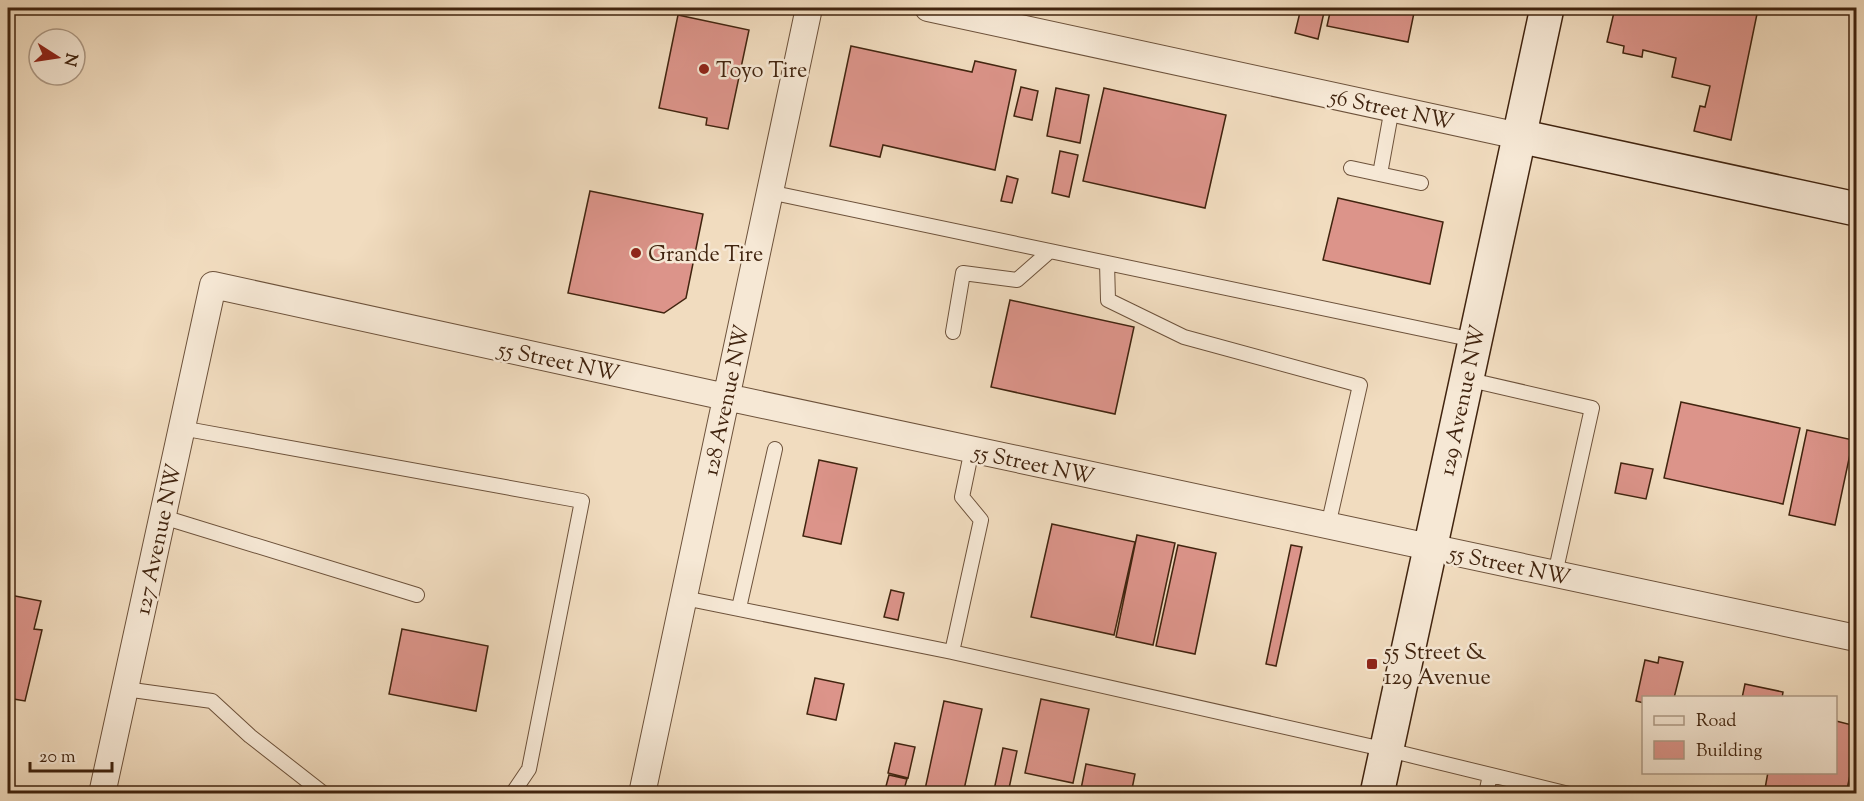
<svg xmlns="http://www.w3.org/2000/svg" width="1864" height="801" font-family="'Sorts Mill Goudy',serif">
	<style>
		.building { fill: #dc948a; stroke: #41240f; stroke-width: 1.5 }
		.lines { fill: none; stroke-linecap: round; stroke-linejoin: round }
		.lane-casing { stroke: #6d523b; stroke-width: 16 }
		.street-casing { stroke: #6d523b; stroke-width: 28 }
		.secondary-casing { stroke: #41240f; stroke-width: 36 }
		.lane { stroke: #f6e8d5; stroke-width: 14 }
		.street { stroke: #f6e8d5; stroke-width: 26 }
		.secondary { stroke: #f6e8d5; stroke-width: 33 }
		.poi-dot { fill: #8f2418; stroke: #f6e8d5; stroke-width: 2 }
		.labels { text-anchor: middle; stroke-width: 5; stroke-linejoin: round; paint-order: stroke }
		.poi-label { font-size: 22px; fill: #41240f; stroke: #f6e8d5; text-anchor: start }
		.street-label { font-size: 22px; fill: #41240f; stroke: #f6e8d5 }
	</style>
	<rect width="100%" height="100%" fill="#f1dcbf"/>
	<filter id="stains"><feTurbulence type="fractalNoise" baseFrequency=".00333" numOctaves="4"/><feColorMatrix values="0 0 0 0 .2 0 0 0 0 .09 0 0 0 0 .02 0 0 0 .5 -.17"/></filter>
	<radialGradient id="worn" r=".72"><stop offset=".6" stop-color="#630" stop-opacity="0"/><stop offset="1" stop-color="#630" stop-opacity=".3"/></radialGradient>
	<!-- building -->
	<path class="building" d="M 1301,8 L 1325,8 L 1318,39 L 1295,33 Z
		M 1331,8 L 1415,8 L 1408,42 L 1327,26 Z
		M 1615,8 L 1747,8 L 1746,11 L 1757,14 L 1731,140 L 1694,131 L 1700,106 L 1705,107 L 1710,86 L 1672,77 L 1676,58 L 1643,50 L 1642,57 L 1623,53 L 1624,46 L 1607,42 Z
		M 1842,8 L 1856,8 L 1856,21 Z
		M 678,15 L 749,30 L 728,129 L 706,125 L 707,118 L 659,108 Z
		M 851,46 L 972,72 L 975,61 L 1016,70 L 995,170 L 883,145 L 880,157 L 830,146 Z
		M 1021,87 L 1038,91 L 1032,120 L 1014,116 Z
		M 1056,88 L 1089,95 L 1080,143 L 1047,136 Z
		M 1104,88 L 1226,115 L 1205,208 L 1083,181 Z
		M 1060,151 L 1078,155 L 1069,197 L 1052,193 Z
		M 1007,176 L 1018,179 L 1012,203 L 1001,201 Z
		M 590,191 L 703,214 L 686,298 L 664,313 L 568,293 Z
		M 1338,198 L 1443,222 L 1430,284 L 1323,260 Z
		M 1010,300 L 1134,327 L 1115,414 L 991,387 Z
		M 1681,402 L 1800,428 L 1783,504 L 1664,478 Z
		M 1807,430 L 1853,440 L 1835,525 L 1789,515 Z
		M 819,460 L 857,468 L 841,544 L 803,536 Z
		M 1621,463 L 1653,469 L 1646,499 L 1615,493 Z
		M 1052,524 L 1135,542 L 1114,635 L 1031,617 Z
		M 1137,535 L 1175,543 L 1153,645 L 1116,637 Z
		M 1178,545 L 1216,553 L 1195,654 L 1156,646 Z
		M 1291,545 L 1302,547 L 1276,666 L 1266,664 Z
		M 891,590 L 904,593 L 898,620 L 884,617 Z
		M 10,595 L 41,601 L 34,629 L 42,630 L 25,701 L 8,698 L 8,604 Z
		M 402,629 L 488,646 L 476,711 L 389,694 Z
		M 1659,657 L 1683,662 L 1674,698 L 1644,698 L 1644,703 L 1636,701 L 1645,660 L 1658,663 Z
		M 815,678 L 844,684 L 836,720 L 807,714 Z
		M 1745,684 L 1783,692 L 1782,698 L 1742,698 Z
		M 1041,699 L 1089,709 L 1073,783 L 1025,773 Z
		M 944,701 L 982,709 L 963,794 L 924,794 Z
		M 1836,721 L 1856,726 L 1856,747 L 1846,794 L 1764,794 L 1768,772 L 1836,772 Z
		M 895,743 L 915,747 L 908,778 L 888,773 Z
		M 1003,748 L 1017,751 L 1008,793 L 994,790 Z
		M 1856,762 L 1856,794 L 1850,794 Z
		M 1086,764 L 1135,774 L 1131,794 L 1080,794 Z
		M 889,775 L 907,779 L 903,793 L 885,790 Z"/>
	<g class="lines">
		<!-- lane casing -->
		<g class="lane-casing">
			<path id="lane" d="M 1351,168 L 1421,183
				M 1380,174 L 1392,108
				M 769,192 L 1474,340
				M 1107,263 L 1108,300 L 1184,337 L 1360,385 L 1328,526
				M 953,332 L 963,273 L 1017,280 L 1050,251
				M 1466,379 L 1592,408 L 1555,574
				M 181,428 L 582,501 L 529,769 L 512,794
				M 163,517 L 417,595
				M 684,598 L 952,652 L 1405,754 L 1569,794
				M 739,608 L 775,449
				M 952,652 L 981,520 L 962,497 L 972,449
				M 125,689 L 212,701 L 250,736 L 323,793 L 328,794
				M 1486,794 L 1490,775"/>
		</g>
		<!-- street casing -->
		<g class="street-casing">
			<path id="street" d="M 928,8 L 1519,136
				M 102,794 L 213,285 L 726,397 L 1856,638
				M 642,794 L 809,8"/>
		</g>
		<!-- secondary casing -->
		<g class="secondary-casing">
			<path id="secondary" d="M 1519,136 L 1856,209
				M 1377,794 L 1547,8"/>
		</g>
		<!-- lane -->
		<use href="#lane" class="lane"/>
		<!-- street -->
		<use href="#street" class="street"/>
		<!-- secondary -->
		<use href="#secondary" class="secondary"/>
	</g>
	<!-- markers -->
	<g class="poi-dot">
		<circle cx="704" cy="69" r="6"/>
		<circle cx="636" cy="253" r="6"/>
		<rect x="1366" y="658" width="12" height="12" rx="3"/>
	</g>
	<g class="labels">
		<!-- poi labels -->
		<g class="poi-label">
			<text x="716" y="77">Toyo Tire</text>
			<text x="648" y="261">Grande Tire</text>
			<text x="1384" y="659">55 Street &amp;<tspan x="1384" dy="25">129 Avenue</tspan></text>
		</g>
		<!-- street labels -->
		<g class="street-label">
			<text transform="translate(1392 108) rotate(12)" y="8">56 Street NW</text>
			<text transform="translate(559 360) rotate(12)" y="8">55 Street NW</text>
			<text transform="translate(725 400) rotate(-78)" y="8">128 Avenue NW</text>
			<text transform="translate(1461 400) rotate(-78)" y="8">129 Avenue NW</text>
			<text transform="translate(1034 463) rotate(12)" y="8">55 Street NW</text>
			<text transform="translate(157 539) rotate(-78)" y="8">127 Avenue NW</text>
			<text transform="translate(1510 564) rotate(12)" y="8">55 Street NW</text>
		</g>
	</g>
	<!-- margin -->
	<rect width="1864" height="801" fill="none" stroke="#f1dcbf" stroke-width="30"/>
	<rect x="9" y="9" width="1846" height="783" fill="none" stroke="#41240f" stroke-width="3"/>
	<rect x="15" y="15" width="1834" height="771" fill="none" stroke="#41240f" stroke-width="1.5"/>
	<!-- legend -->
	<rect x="1642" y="696" width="195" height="78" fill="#f6e8d5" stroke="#ae9a86" stroke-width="1.5"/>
	<rect x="1654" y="716" width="30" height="9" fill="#f6e8d5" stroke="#ae9a86" stroke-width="1.5"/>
	<text x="1696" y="726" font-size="18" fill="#41240f">Road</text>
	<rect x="1654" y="741" width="30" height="18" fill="#dc948a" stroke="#ae9a86" stroke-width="1.5"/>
	<text x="1696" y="756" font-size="18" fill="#41240f">Building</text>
	<!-- north arrow -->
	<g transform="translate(57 57) rotate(102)"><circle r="28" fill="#f6e8d5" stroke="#ae9a86" stroke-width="1.5"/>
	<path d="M0-4.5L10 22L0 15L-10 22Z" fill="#8f2418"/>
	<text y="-9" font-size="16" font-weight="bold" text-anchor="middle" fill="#41240f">N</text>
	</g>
	<!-- scale -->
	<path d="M30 762v9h82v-9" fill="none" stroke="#41240f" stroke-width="3"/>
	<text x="39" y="762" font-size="18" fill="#41240f" stroke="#f6e8d5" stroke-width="4.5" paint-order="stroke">20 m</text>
	<rect width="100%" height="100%" filter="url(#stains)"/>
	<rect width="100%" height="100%" fill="url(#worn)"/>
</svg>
